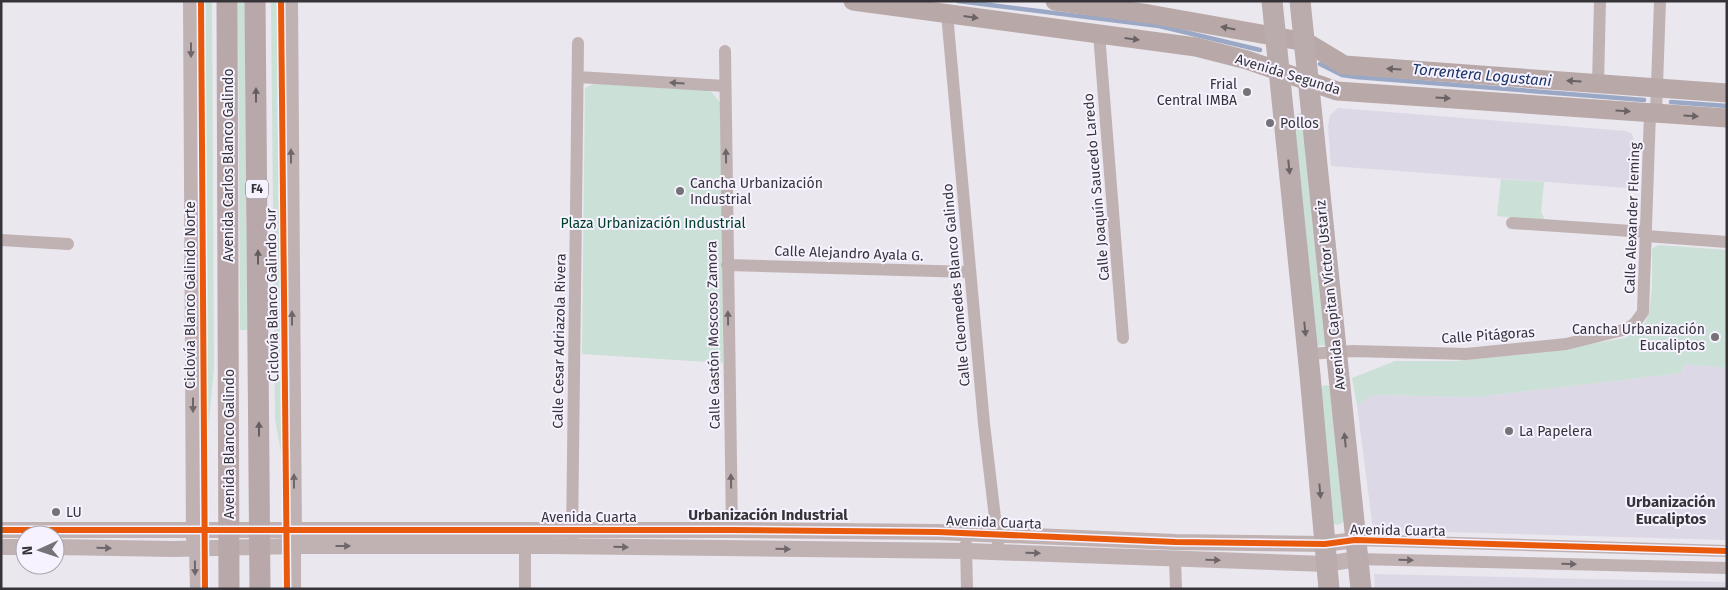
<svg xmlns="http://www.w3.org/2000/svg" width="1728" height="590" font-family="'Fira Sans',sans-serif">
	<style>
		.built { fill: #ddd8e6 }
		.green { fill: #cbe0d7 }
		.lines { fill: none; stroke-linecap: round; stroke-linejoin: round }
		.stream { stroke: #9aa8c5; stroke-width: 4.5 }
		.minor { stroke: #c0b2b3; stroke-width: 12 }
		.tertiary { stroke: #c0b2b3; stroke-width: 16 }
		.secondary { stroke: #b9a8a8; stroke-width: 19 }
		.primary { stroke: #baabad; stroke-width: 21 }
		.trunk { stroke: #b8a8aa; stroke-width: 21 }
		.cycleway-casing { stroke: #f6f2ff; stroke-width: 9 }
		.cycleway { stroke: #e8590c; stroke-width: 6 }
		.oneway { fill: #6a6265 }
		.oneway2 { fill: #6d666a }
		.oneway3 { fill: #645d61 }
		.oneway4 { fill: #6b6467 }
		.poi-dot { fill: #757378; stroke: #f6f2ff; stroke-width: 2 }
		.labels { text-anchor: middle; stroke-width: 4; stroke-linejoin: round; paint-order: stroke }
		.shield { fill: #f6f2ff; stroke: #706d74; stroke-width: 1 }
		.shield-label { font-size: 12px; font-weight: bold; fill: #363439 }
		.street-label { font-size: 14px; fill: #363439; stroke: #f6f2ff }
		.poi-label { font-size: 14px; fill: #363439; stroke: #f6f2ff; text-anchor: start }
		.park-label { font-size: 14px; fill: #004027; stroke: #f6f2ff }
		.water-label { font-size: 15px; font-style: italic; fill: #1c3568; stroke: #f6f2ff }
		.neighbourhood-label { font-size: 15px; font-weight: bold; fill: #363439; stroke: #f6f2ff }
	</style>
	<rect width="100%" height="100%" fill="#eae7ee"/>
	<!-- built -->
	<path class="built" d="M 1338,108 L 1626,131 L 1632,134 L 1636,146 L 1633,190 L 1627,188 L 1331,166 L 1328,126 L 1330,115 Z
		M 1683,364 L 1727,368 L 1727,540 L 1373,530 L 1357,405 L 1373,395 L 1476,397 L 1682,373 Z
		M 1374,574 L 1727,582 L 1727,589 L 1375,589 Z"/>
	<!-- green -->
	<path class="green" d="M 203,1 L 212,1 L 214,368 L 206,452 Z
		M 238,1 L 245,1 L 247,330 L 240,330 Z
		M 271,1 L 280,1 L 283,463 L 275,419 Z
		M 594,84 L 710,90 L 722,105 L 723,363 L 582,354 L 585,88 Z
		M 1299,113 L 1303,114 L 1328,340 L 1325,345 L 1317,346 L 1293,120 L 1295,115 Z
		M 1501,179 L 1544,182 L 1541,212 L 1545,220 L 1497,216 Z
		M 1658,245 L 1727,250 L 1727,368 L 1683,364 L 1682,373 L 1476,397 L 1373,395 L 1357,405 L 1352,378 L 1395,361 L 1456,361 L 1550,351 L 1625,338 C 1632,334 1639,331 1644,324 C 1654,311 1652,267 1652,249 Z
		M 1325,385 L 1329,386 L 1333,390 L 1345,520 C 1341,524 1339,526 1333,524 L 1321,387 Z"/>
	<g class="lines">
		<!-- stream -->
		<path class="stream" d="M 958,1 L 1159,26 L 1260,50
			M 1320,64 L 1342,75 L 1356,77 L 1644,100
			M 1671,102 L 1727,106"/>
		<!-- minor -->
		<path class="minor" d="M 947,14 L 984,424 L 999,552
			M 1099,34 L 1123,338
			M 725,51 L 732,530
			M 578,77 L 725,86
			M 1598,83 L 1600,1
			M 1656,113 L 1660,1
			M 1512,223 L 1646,232
			M 1646,236 L 1727,242
			M 1,240 L 68,244
			M 727,265 L 970,272
			M 1308,354 L 1353,351 L 1466,354 L 1566,344 L 1627,329 L 1635,323 L 1643,312 L 1650,113
			M 572,539 L 578,43
			M 1355,540 L 1727,551
			M 966,544 L 967,589
			M 295,546 L 295,589
			M 195,548 L 196,589
			M 1175,559 L 1176,589
			M 1357,559 L 1727,568
			M 525,589 L 525,546"/>
		<!-- tertiary -->
		<path class="tertiary" d="M 191,1 L 194,539
			M 290,1 L 294,539
			M 1,530 L 732,530 L 938,532 L 1175,542 L 1325,544 L 1355,540
			M 1,547 L 25,547
			M 55,547 L 174,549 L 295,546 L 549,546 L 966,551 L 1326,564 L 1357,559"/>
		<!-- secondary -->
		<path class="secondary" d="M 853,1 L 1196,47 L 1247,60 L 1337,91 L 1727,118
			M 1055,1 L 1149,14 L 1306,42 L 1344,65 L 1727,93"/>
		<!-- primary -->
		<path class="primary" d="M 1272,1 L 1310,375 L 1329,589
			M 1300,1 L 1361,589"/>
		<!-- trunk -->
		<path class="trunk" d="M 227,1 L 229,589
			M 255,1 L 260,589"/>
		<!-- cycleway casing -->
		<g class="cycleway-casing">
			<path id="cycleway" d="M 201,1 L 205,589
				M 281,1 L 287,589
				M 1,530 L 732,530 L 938,532 L 1175,542 L 1325,544 L 1355,540 L 1727,551"/>
		</g>
		<!-- cycleway -->
		<use href="#cycleway" class="cycleway"/>
	</g>
	<!-- one-way arrows -->
	<defs><path id="oneway-solid" d="M-6-.8H1V-3.2L6.5 0L1 3.2V.8H-6Z" transform="scale(1.25)"/></defs>
	<g class="oneway">
		<use href="#oneway-solid" transform="translate(971 17) rotate(8)"/>
		<use href="#oneway-solid" transform="translate(1228 28) rotate(-169)"/>
		<use href="#oneway-solid" transform="translate(1132 39) rotate(7)"/>
		<use href="#oneway-solid" transform="translate(1394 69) rotate(-176)"/>
		<use href="#oneway-solid" transform="translate(1574 81) rotate(-176)"/>
		<use href="#oneway-solid" transform="translate(1443 98) rotate(4)"/>
		<use href="#oneway-solid" transform="translate(1623 111) rotate(4)"/>
		<use href="#oneway-solid" transform="translate(1691 116) rotate(4)"/>
	</g>
	<g class="oneway2">
		<use href="#oneway-solid" transform="translate(191 50) rotate(90)"/>
		<use href="#oneway-solid" transform="translate(677 83) rotate(-177)"/>
		<use href="#oneway-solid" transform="translate(291 156) rotate(-90)"/>
		<use href="#oneway-solid" transform="translate(726 156) rotate(-91)"/>
		<use href="#oneway-solid" transform="translate(292 318) rotate(-90)"/>
		<use href="#oneway-solid" transform="translate(728 318) rotate(-91)"/>
		<use href="#oneway-solid" transform="translate(193 405) rotate(90)"/>
		<use href="#oneway-solid" transform="translate(294 481) rotate(-90)"/>
		<use href="#oneway-solid" transform="translate(731 481) rotate(-91)"/>
		<use href="#oneway-solid" transform="translate(343 546)"/>
		<use href="#oneway-solid" transform="translate(621 547) rotate(1)"/>
		<use href="#oneway-solid" transform="translate(104 548) rotate(1)"/>
		<use href="#oneway-solid" transform="translate(783 549) rotate(1)"/>
		<use href="#oneway-solid" transform="translate(1033 553) rotate(2)"/>
		<use href="#oneway-solid" transform="translate(1213 560) rotate(2)"/>
		<use href="#oneway-solid" transform="translate(1406 560) rotate(1)"/>
		<use href="#oneway-solid" transform="translate(1569 564) rotate(1)"/>
		<use href="#oneway-solid" transform="translate(195 568) rotate(89)"/>
	</g>
	<g class="oneway3">
		<use href="#oneway-solid" transform="translate(256 95) rotate(-90)"/>
		<use href="#oneway-solid" transform="translate(258 257) rotate(-90)"/>
		<use href="#oneway-solid" transform="translate(259 429) rotate(-90)"/>
	</g>
	<g class="oneway4">
		<use href="#oneway-solid" transform="translate(1289 167) rotate(84)"/>
		<use href="#oneway-solid" transform="translate(1305 329) rotate(84)"/>
		<use href="#oneway-solid" transform="translate(1345 440) rotate(-96)"/>
		<use href="#oneway-solid" transform="translate(1320 491) rotate(85)"/>
	</g>
	<!-- markers -->
	<g class="poi-dot">
		<circle cx="1247" cy="92" r="5"/>
		<circle cx="1270" cy="123" r="5"/>
		<circle cx="680" cy="191" r="5"/>
		<circle cx="1715" cy="337" r="5"/>
		<circle cx="1509" cy="431" r="5"/>
		<circle cx="56" cy="512" r="5"/>
	</g>
	<g class="labels">
		<!-- shield labels -->
		<rect class="shield" x="246" y="179.5" width="22" height="19" rx="4"/>
		<g class="shield-label">
			<text x="257" y="193">F4</text>
		</g>
		<!-- street labels -->
		<g class="street-label">
			<text transform="translate(1288 74) rotate(17)" y="5">Avenida Segunda</text>
			<text transform="translate(228 165) rotate(-90)" y="5">Avenida Carlos Blanco Galindo</text>
			<text transform="translate(1096 187) rotate(-95)" y="5">Calle Joaquín Saucedo Laredo</text>
			<text transform="translate(1632 218) rotate(-88)" y="5">Calle Alexander Fleming</text>
			<text transform="translate(849 253) rotate(2)" y="5">Calle Alejandro Ayala G.</text>
			<text transform="translate(956 285) rotate(-95)" y="5">Calle Cleomedes Blanco Galindo</text>
			<text transform="translate(190 295) rotate(-90)" y="5">Ciclovía Blanco Galindo Norte</text>
			<text transform="translate(272 295) rotate(-91)" y="5">Ciclovía Blanco Galindo Sur</text>
			<text transform="translate(1330 295) rotate(-96)" y="5">Avenida Capitan Víctor Ustariz</text>
			<text transform="translate(713 335) rotate(-91)" y="5">Calle Gastón Moscoso Zamora</text>
			<text transform="translate(1488 335) rotate(-4)" y="5">Calle Pitágoras</text>
			<text transform="translate(559 341) rotate(-89)" y="5">Calle Cesar Adriazola Rivera</text>
			<text transform="translate(229 444) rotate(-90)" y="5">Avenida Blanco Galindo</text>
			<text x="589" y="522">Avenida Cuarta</text>
			<text transform="translate(994 522) rotate(2)" y="5">Avenida Cuarta</text>
			<text transform="translate(1398 530) rotate(1)" y="5">Avenida Cuarta</text>
		</g>
		<!-- poi labels -->
		<g class="poi-label">
			<text x="1237" y="89" text-anchor="end">Frial<tspan x="1237" dy="16">Central IMBA</tspan></text>
			<text x="1280" y="128">Pollos</text>
			<text x="690" y="188">Cancha Urbanización<tspan x="690" dy="16">Industrial</tspan></text>
			<text x="1705" y="334" text-anchor="end">Cancha Urbanización<tspan x="1705" dy="16">Eucaliptos</tspan></text>
			<text x="1519" y="436">La Papelera</text>
			<text x="66" y="517">LU</text>
		</g>
		<!-- park labels -->
		<g class="park-label">
			<text x="653" y="228">Plaza Urbanización Industrial</text>
		</g>
		<!-- water labels -->
		<g class="water-label">
			<text transform="translate(1482 75) rotate(5)" y="5">Torrentera Logustani</text>
		</g>
		<!-- neighbourhood labels -->
		<g class="neighbourhood-label">
			<text x="1671" y="507">Urbanización<tspan x="1671" dy="17">Eucaliptos</tspan></text>
			<text x="768" y="520">Urbanización Industrial</text>
		</g>
	</g>
	<!-- border -->
	<rect width="1728" height="590" fill="none" stroke="#363439" stroke-width="5"/>
	<!-- north arrow -->
	<g transform="translate(40 550) rotate(267)"><circle r="24" fill="#f6f2ff" stroke="#a9a6b0"/>
	<path d="M0-4L9 19L0 12L-9 19Z" fill="#757378"/>
	<text y="-8" font-size="14" font-weight="bold" text-anchor="middle" fill="#363439">N</text>
	</g>
</svg>
